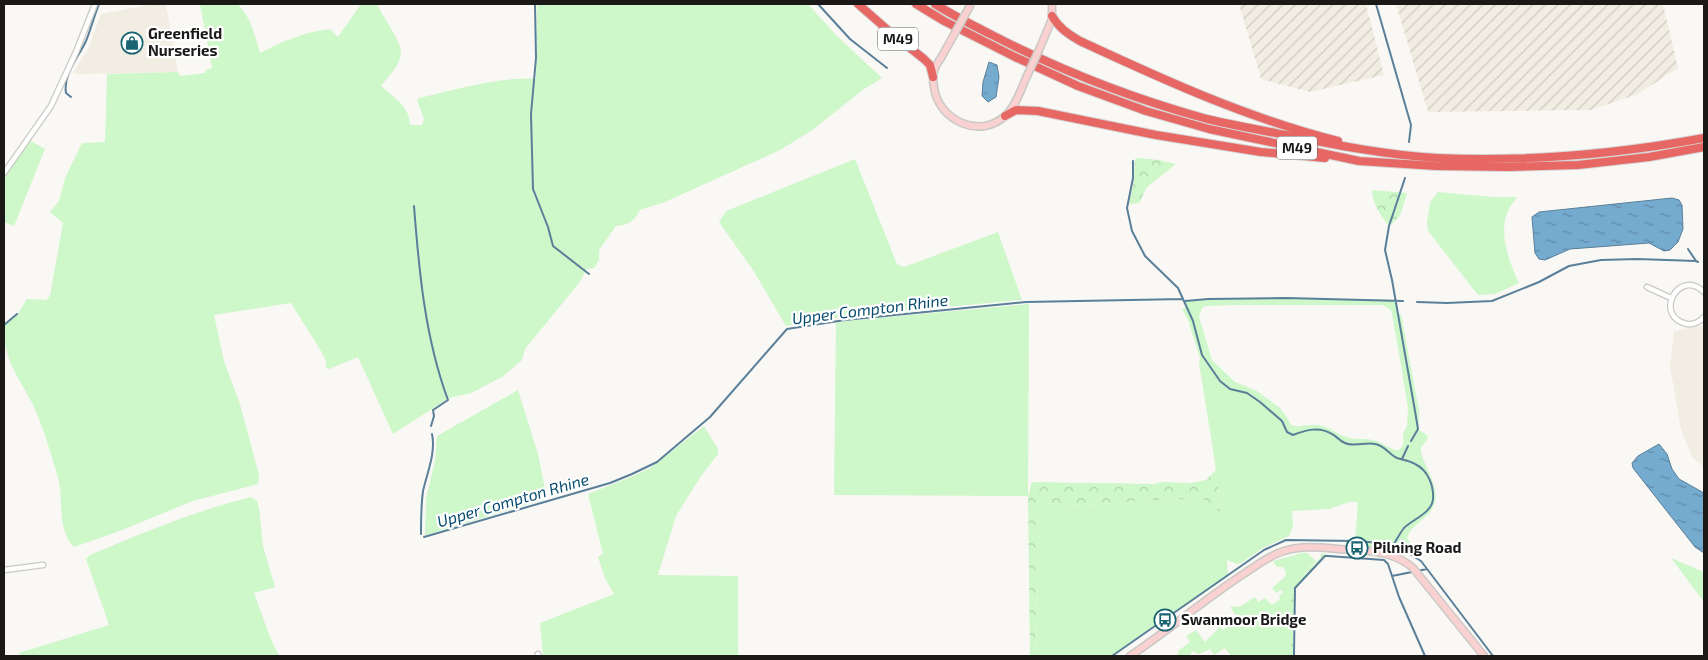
<svg xmlns="http://www.w3.org/2000/svg" width="1708" height="660" font-family="'Exo 2',sans-serif">
	<style>
		.built { fill: #f1ede2 }
		.industrial { fill: url(#industrial-furrows) }
		.green { fill: #cef7ca; fill-rule: evenodd }
		.forest { fill: url(#forest-crowns) }
		.water { fill: url(#water-ripples); stroke: #5a7f99 }
		.lines { fill: none; stroke-linecap: round; stroke-linejoin: round }
		.stream { stroke: #5a7f99; stroke-width: 2 }
		.street-casing { stroke: #cac9c5; stroke-width: 7 }
		.secondary-casing { stroke: #cac9c5; stroke-width: 9 }
		.highway-casing { stroke: #d6d6d5; stroke-width: 10 }
		.street { stroke: #fff; stroke-width: 4.5 }
		.secondary { stroke: #f8d1d0; stroke-width: 6 }
		.highway { stroke: #e76764; stroke-width: 8 }
		.secondary-bridge-casing { stroke: #cac9c5; stroke-width: 9; stroke-linecap: butt }
		.secondary-bridge { stroke: #f8d1d0; stroke-width: 6 }
		.labels { text-anchor: middle; stroke-width: 4.5; stroke-linejoin: round; paint-order: stroke }
		.shield { fill: #fff; stroke: #5f5e5d; stroke-width: 1 }
		.shield-label { font-size: 14px; font-weight: bold; fill: #1a1918 }
		.poi-label { font-size: 15px; font-weight: bold; fill: #1a1918; stroke: #fff; text-anchor: start }
		.water-label { font-size: 16px; font-style: italic; fill: #074c6f; stroke: #fff }
	</style>
	<defs>
		<pattern id="industrial-furrows" width="10" height="10" patternUnits="userSpaceOnUse" patternTransform="scale(1.25)"><rect width="10" height="10" fill="#f1ede2"/><path d="M-1 1l2-2M0 10L10 0M9 11l2-2" fill="none" stroke="#cecbc1"/></pattern>
		<pattern id="forest-crowns" width="20" height="18" patternUnits="userSpaceOnUse" patternTransform="scale(1.25)"><rect width="20" height="18" fill="#cef7ca"/><path d="M2 6a3 3 0 1 1 6 0M12 15a3 3 0 1 1 6 0" fill="none" stroke="#b0d3ad"/></pattern>
		<pattern id="water-ripples" width="26" height="14" patternUnits="userSpaceOnUse" patternTransform="scale(1.25)"><rect width="26" height="14" fill="#76abd0"/><path d="M2 4q2-2 4 0t4 0M15 11q2-2 4 0t4 0" fill="none" stroke="#608aa8"/></pattern>
	</defs>
	<rect width="100%" height="100%" fill="#faf8f4"/>
	<!-- built -->
	<path class="built" d="M 154,4 L 166,4 L 178,72 L 78,74 L 73,73 L 88,49 L 101,14 Z
		M 1704,323 L 1704,467 L 1692,457 L 1681,430 L 1670,366 L 1674,331 L 1702,326 Z"/>
	<!-- industrial -->
	<path class="industrial" d="M 1239,4 L 1366,4 L 1384,75 L 1310,92 L 1261,79 Z
		M 1396,4 L 1663,4 L 1678,68 L 1638,94 L 1591,110 L 1428,112 Z"/>
	<!-- green -->
	<path class="green" d="M 200,4 L 237,4 C 251,16 255,36 260,53 C 283,41 304,32 330,29 L 338,37 L 361,4 L 377,4 C 382,16 402,42 401,53 C 401,65 387,78 381,86 C 395,99 409,105 410,125 L 422,125 L 424,119 L 417,100 L 419,98 C 453,90 502,76 536,79 L 537,4 L 808,4 L 836,35 L 882,78 L 864,89 L 811,131 L 780,150 L 665,202 L 640,210 C 634,221 629,225 616,226 L 599,250 L 599,260 L 594,268 L 587,269 L 579,283 L 525,349 L 522,360 L 502,377 L 471,393 L 449,398 L 393,434 L 358,357 L 329,369 L 326,368 L 326,361 L 321,351 L 291,303 L 214,315 L 224,361 L 240,404 L 259,475 L 258,484 L 193,501 L 117,532 L 74,547 C 55,528 65,497 57,474 C 50,451 43,426 33,405 C 17,373 3,361 4,323 L 17,315 L 27,299 L 46,300 L 50,296 L 63,223 L 50,212 L 59,201 L 65,178 L 82,143 L 105,142 L 107,74 L 178,72 L 180,76 L 205,73 L 206,70 L 212,68 Z
		M 29,140 L 45,149 L 14,226 L 4,222 L 4,179 Z
		M 855,159 L 897,264 L 904,267 L 998,232 L 1022,300 L 847,316 L 786,326 L 753,270 L 719,222 L 726,211 Z
		M 1438,192 L 1493,197 L 1517,197 C 1512,204 1506,212 1505,221 C 1501,240 1511,267 1519,283 L 1495,294 L 1478,295 L 1428,231 L 1427,223 L 1430,202 Z
		M 1286,298 L 1396,300 L 1398,314 L 1401,314 L 1419,411 L 1419,430 L 1428,436 L 1427,440 L 1421,447 L 1421,452 C 1427,475 1449,497 1424,518 C 1417,525 1410,528 1407,538 L 1412,545 L 1404,556 L 1374,549 L 1346,546 L 1346,541 L 1355,541 L 1358,502 L 1349,502 L 1329,509 L 1292,511 L 1293,526 L 1289,536 L 1263,548 L 1241,563 L 1237,564 L 1227,560 L 1228,576 L 1112,656 L 1035,656 L 1039,503 L 1085,505 L 1154,500 L 1203,499 L 1221,512 L 1214,456 L 1199,363 L 1200,358 L 1188,320 L 1182,309 L 1187,307 L 1184,302 L 1191,300 ZM 1239,305 L 1382,305 L 1391,310 L 1399,353 L 1408,409 L 1407,426 L 1403,433 C 1404,439 1405,447 1398,450 C 1394,451 1379,441 1373,440 C 1364,438 1354,440 1346,437 C 1336,434 1329,426 1317,425 C 1308,424 1300,428 1291,425 L 1286,416 L 1280,408 L 1257,391 L 1235,382 L 1212,360 L 1199,317 L 1202,308 L 1206,306 Z
		M 1029,304 L 1028,496 L 834,495 L 836,322 Z
		M 518,390 L 538,454 L 547,499 L 425,535 L 426,498 L 435,461 L 437,436 Z
		M 704,426 L 718,449 L 718,454 L 701,476 L 676,516 L 658,575 L 738,576 L 738,656 L 543,656 L 540,623 L 614,594 L 605,578 L 598,557 L 603,554 L 588,494 L 631,477 L 650,468 Z
		M 251,497 L 257,501 L 259,508 L 263,546 L 275,587 L 254,593 L 270,637 L 279,656 L 20,656 L 19,653 L 109,625 L 86,559 L 90,555 C 142,533 195,511 251,497 Z
		M 1302,553 L 1307,553 L 1316,561 L 1292,587 L 1291,595 L 1291,656 L 1231,656 L 1225,648 L 1214,655 L 1210,649 L 1199,654 L 1192,651 L 1190,656 L 1178,656 L 1178,651 L 1190,642 L 1186,636 L 1196,630 L 1205,642 L 1218,629 L 1213,623 L 1217,621 L 1223,630 L 1237,617 L 1230,607 L 1241,606 L 1255,597 L 1258,602 L 1265,598 L 1272,605 L 1280,599 L 1279,596 L 1283,592 L 1281,590 L 1276,593 L 1272,588 L 1286,576 L 1285,574 L 1286,572 L 1283,567 L 1277,567 L 1273,561 Z
		M 1671,558 L 1704,572 L 1704,602 Z"/>
	<!-- forest -->
	<path class="forest" d="M 1138,158 L 1159,160 L 1176,164 L 1147,187 L 1139,203 L 1129,204 L 1134,179 L 1135,159 Z
		M 1372,190 L 1407,193 L 1400,216 L 1389,226 C 1381,216 1372,203 1372,190 Z
		M 1216,470 L 1221,513 L 1203,499 L 1154,500 L 1085,505 L 1039,503 L 1035,656 L 1030,656 L 1028,496 L 1032,482 L 1155,484 L 1161,482 L 1191,483 L 1206,480 Z
		M 1321,553 L 1327,554 L 1295,588 L 1294,655 L 1291,656 L 1291,595 L 1292,587 L 1321,557 Z"/>
	<!-- water -->
	<path class="water" d="M 989,62 L 997,65 L 999,77 L 996,97 L 988,102 L 982,96 L 983,82 Z
		M 1672,198 L 1679,200 L 1682,205 L 1683,229 L 1678,242 L 1670,250 L 1664,251 L 1649,243 L 1570,249 L 1545,260 L 1539,259 L 1535,253 L 1532,217 L 1539,212 Z
		M 1659,444 L 1667,454 L 1672,469 L 1679,479 L 1704,493 L 1704,553 L 1695,547 L 1633,468 L 1632,463 L 1638,456 Z"/>
	<g class="lines">
		<!-- stream -->
		<path class="stream" d="M 535,4 L 536,58 L 531,114 L 533,189 L 548,227 L 553,246 L 589,274
			M 818,4 L 850,39 L 887,68
			M 1376,4 L 1411,125 L 1409,142
			M 71,97 L 66,93 C 63,74 78,58 86,41 C 91,29 94,16 99,4
			M 1133,161 L 1133,178 L 1127,208 L 1132,231 L 1145,256 L 1178,288 L 1193,321 L 1202,355 L 1220,381 L 1230,389 L 1247,393 L 1260,402 L 1282,421 L 1287,432 L 1293,435 C 1306,430 1319,426 1332,434 C 1336,436 1340,441 1345,443 C 1353,447 1366,442 1375,444 C 1384,445 1389,454 1397,458 C 1403,460 1410,461 1415,464 C 1428,470 1434,486 1433,499 C 1432,513 1413,519 1404,528 C 1400,533 1397,539 1394,544
			M 1405,178 L 1389,226 L 1385,250 L 1392,280 L 1415,411 L 1418,429 L 1411,441
			M 414,206 C 419,271 425,338 448,400 L 433,410 L 434,416 L 431,426
			M 1688,249 L 1696,261 L 1698,262
			M 1185,301 L 1208,299 L 1286,298 L 1403,301
			M 1417,302 L 1447,303 L 1492,301 L 1539,282 L 1569,266 L 1601,260 L 1637,259 L 1696,261
			M 4,325 L 17,314
			M 1402,459 L 1408,446
			M 421,534 C 421,520 421,506 423,491 C 427,473 436,453 432,434
			M 424,537 L 610,483 L 632,474 L 657,462 L 710,417 L 787,329 L 845,320 L 1026,302 L 1183,299
			M 1392,576 L 1427,569
			M 1112,656 L 1264,550 L 1286,540 L 1355,541 L 1394,544 L 1421,561 L 1493,656
			M 1294,656 L 1295,588 L 1325,556 L 1328,556 L 1384,560 L 1388,564 L 1399,597 L 1425,656"/>
		<!-- street casing -->
		<g class="street-casing">
			<path id="street" d="M 4,173 L 51,106 L 76,52 L 95,4
				M 1647,287 L 1671,298
				M 1704,292 C 1678,267 1653,317 1687,324 C 1693,325 1700,322 1704,317
				M 4,570 L 43,565
				M 538,654 L 539,656"/>
		</g>
		<!-- secondary casing -->
		<g class="secondary-casing">
			<path id="secondary" d="M 1039,50 L 1052,19 L 1052,4
				M 941,58 C 938,62 935,67 934,71 C 932,76 933,82 934,87 C 938,121 981,140 1006,115 C 1016,105 1021,90 1026,78
				M 1130,656 C 1169,630 1205,599 1245,573 C 1257,565 1270,555 1284,551 C 1306,544 1330,549 1353,550 C 1375,551 1396,553 1413,568 L 1484,656"/>
		</g>
		<!-- highway casing -->
		<g class="highway-casing">
			<path id="highway" d="M 858,4 L 890,32 L 924,59 L 930,65 L 933,77
				M 916,4 L 944,21 L 1015,57 L 1078,86 L 1146,111 L 1209,129 L 1359,161 L 1436,166 L 1509,167 L 1578,165 L 1649,157 L 1704,147
				M 935,4 C 954,16 974,26 994,36 C 1062,71 1134,99 1207,119 C 1233,125 1260,130 1286,135 C 1336,145 1386,155 1437,158 C 1526,162 1617,154 1704,138
				M 1052,16 C 1059,28 1068,34 1080,41 C 1164,80 1247,118 1338,141
				M 1005,116 L 1016,110 L 1038,111 L 1156,135 L 1261,152 L 1325,158"/>
		</g>
		<!-- street -->
		<use href="#street" class="street"/>
		<!-- secondary -->
		<use href="#secondary" class="secondary"/>
		<!-- highway -->
		<use href="#highway" class="highway"/>
		<!-- secondary-bridge casing -->
		<g class="secondary-bridge-casing">
			<path id="secondary-bridge" d="M 941,58 L 971,4
				M 1026,78 L 1039,50"/>
		</g>
		<!-- secondary-bridge -->
		<use href="#secondary-bridge" class="secondary-bridge"/>
	</g>
	<!-- icons -->
	<defs>
		<g id="shop-ring" transform="scale(1.125)"><circle r="9.5" fill="#fff" stroke="#196470" stroke-width="1.5"/><path d="M-5-2.5h2.3a2.7 3.5 0 0 1 5.4 0H5L5.5 6h-11ZM-1.5-2.5h3a1.5 2.3 0 0 0-3 0Z" fill="#196470"/></g>
		<g id="bus-ring" transform="scale(1.125)"><circle r="9.5" fill="#fff" stroke="#196470" stroke-width="1.5"/><path d="M-5-6H5V4H4V6H2V4H-2V6H-4V4H-5ZM-3.5-4V0h7V-4ZM-3.5 1.2v1.5H-2V1.2ZM2 1.2v1.5H3.5V1.2Z" fill="#196470"/></g>
	</defs>
	<g fill-rule="evenodd">
		<use href="#shop-ring" x="132" y="43"/>
		<use href="#bus-ring" x="1357" y="548"/>
		<use href="#bus-ring" x="1165" y="620"/>
	</g>
	<g class="labels">
		<!-- shield labels -->
		<g class="shield">
			<rect x="878" y="27.5" width="40" height="23" rx="4"/>
			<rect x="1277" y="136.5" width="40" height="23" rx="4"/>
		</g>
		<g class="shield-label">
			<text x="898" y="44">M49</text>
			<text x="1297" y="153">M49</text>
		</g>
		<!-- poi labels -->
		<g class="poi-label">
			<text x="148" y="39">Greenfield<tspan x="148" dy="17">Nurseries</tspan></text>
			<text x="1373" y="553">Pilning Road</text>
			<text x="1181" y="625">Swanmoor Bridge</text>
		</g>
		<!-- water labels -->
		<g class="water-label">
			<text transform="translate(870 309) rotate(-7)" y="6">Upper Compton Rhine</text>
			<text transform="translate(513 500) rotate(-16)" y="6">Upper Compton Rhine</text>
		</g>
	</g>
	<!-- border -->
	<rect width="1708" height="660" fill="none" stroke="#1a1918" stroke-width="10"/>
</svg>
